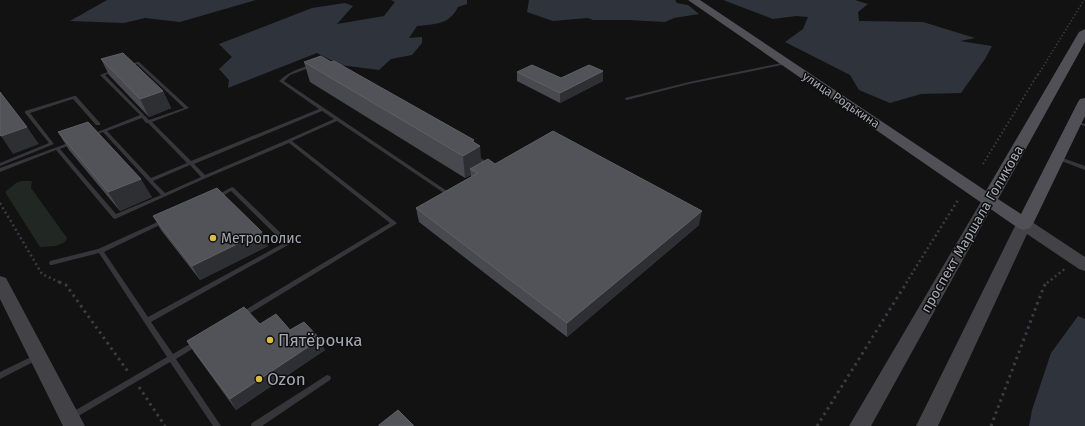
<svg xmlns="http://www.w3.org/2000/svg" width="1085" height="426" font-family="'Fira Sans',sans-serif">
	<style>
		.green { fill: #212722 }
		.water { fill: #2f343c }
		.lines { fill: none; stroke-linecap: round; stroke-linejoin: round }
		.path-far3 { stroke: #3b3c40; stroke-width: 1.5; stroke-dasharray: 1.5 2; stroke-linecap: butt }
		.path-far2 { stroke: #3b3c40; stroke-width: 2; stroke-dasharray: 1.5 2.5; stroke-linecap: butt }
		.path-far1 { stroke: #3b3c40; stroke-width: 2.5; stroke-dasharray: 2 3; stroke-linecap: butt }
		.path { stroke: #3b3c40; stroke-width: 3; stroke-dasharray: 2.5 4; stroke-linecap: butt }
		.lane { fill: #35353a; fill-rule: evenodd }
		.secondary { fill: #424247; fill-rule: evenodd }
		.primary { fill: #505056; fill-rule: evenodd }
		.wall { fill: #48494e }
		.shaded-wall { fill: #2e2f32 }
		.building { fill: #525358; stroke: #5f6066 }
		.poi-dot { fill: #d9be44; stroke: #0d0d0e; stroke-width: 1.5 }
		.labels { text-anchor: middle; stroke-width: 3; stroke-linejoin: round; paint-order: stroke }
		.far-street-label { font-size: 12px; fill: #a5a7b2; stroke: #0d0d0e }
		.street-label { font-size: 14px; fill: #a5a7b2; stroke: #0d0d0e }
		.poi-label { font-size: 14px; fill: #a5a7b2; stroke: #0d0d0e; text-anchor: start }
		.near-poi-label { font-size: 17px; fill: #a5a7b2; stroke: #0d0d0e; text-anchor: start }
	</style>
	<rect width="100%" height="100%" fill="#121213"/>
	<!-- green -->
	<path class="green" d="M 22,181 L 32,181 L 31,188 L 67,238 L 65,242 L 56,246 L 40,247 L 5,192 L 16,183 Z"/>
	<!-- water -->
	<path class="water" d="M 107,0 L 256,0 L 180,22 L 145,18 L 124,23 L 70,21 Z
		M 391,0 L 467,0 L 467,4 L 458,7 C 449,25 435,24 417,26 L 409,38 L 422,37 L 422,43 L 412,55 L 391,59 L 379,70 L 340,65 L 317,53 L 228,88 L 229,80 L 219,69 L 232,57 L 219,44 L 312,8 L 345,3 L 353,6 L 337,24 L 384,16 L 395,2 Z
		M 529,0 L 675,0 L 677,3 L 688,5 L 699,14 L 674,18 L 665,22 L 629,20 L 593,20 L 588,18 L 553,21 L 527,12 Z
		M 723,0 L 855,0 L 868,4 L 858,12 L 859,21 L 923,22 L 975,38 L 960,41 L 992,46 L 985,59 L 961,93 L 921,94 L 890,103 L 859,90 L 850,75 L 785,42 L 803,29 L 808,17 L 796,16 L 773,19 Z
		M 1078,316 L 1085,319 L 1085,426 L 1029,426 L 1032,410 L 1051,353 Z"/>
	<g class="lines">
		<!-- path-far3 -->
		<path class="path-far3" d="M 1038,75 L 1084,0"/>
		<!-- path-far2 -->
		<path class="path-far2" d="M 983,164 L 1038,74"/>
		<!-- path-far1 -->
		<path class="path-far1" d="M 0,203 L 42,274 L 61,283
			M 906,283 L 958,200
			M 1047,283 L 1066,268"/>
		<!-- path -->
		<path class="path" d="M 59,282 L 66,285 L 129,373
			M 139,387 L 165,426
			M 817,426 L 907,282
			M 991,426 L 1044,286 L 1048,282"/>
		<!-- lane -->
		<path class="lane" d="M 137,62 L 139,62 L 189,108 L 152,122 L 191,161 L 319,109 L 279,81 C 290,70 311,63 326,63 L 495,167 L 447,195 L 337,121 L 292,141 L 397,223 L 396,224 L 242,318 L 240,317 L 239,315 L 240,313 L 390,223 L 289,143 L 206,178 L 115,219 L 113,218 L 56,150 L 0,172 L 0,168 L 71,142 L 73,143 L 73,144 L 60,149 L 116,214 L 161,195 L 103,132 L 92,136 L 90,135 L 140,115 L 100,75 L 113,70 L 116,71 L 105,75 L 149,120 L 184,108 L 137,64 L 128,67 L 126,66 ZM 317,65 L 325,65 L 488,167 L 447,191 L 284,81 L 290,75 ZM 322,111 L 334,119 L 287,140 L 205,175 L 194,164 ZM 142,118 L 146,123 L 148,123 L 187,163 L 151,178 L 107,131 ZM 190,165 L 201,177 L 165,193 L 153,181 Z
			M 786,62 L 788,63 L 787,64 L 689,84 L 627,100 L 625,99 L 625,98 L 689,82 Z
			M 74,96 L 76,96 L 100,123 L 100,125 L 96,125 L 73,99 L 30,113 L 54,144 L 0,166 L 0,163 L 49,143 L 25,113 L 25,111 Z
			M 1073,121 L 1075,121 L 1085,124 L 1085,126 L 1073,123 Z
			M 1056,157 L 1060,157 L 1085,166 L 1085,170 L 1056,159 Z
			M 232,187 L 234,188 L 290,242 L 291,243 L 290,244 L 151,322 L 173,354 L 193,342 L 195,341 L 197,342 L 198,344 L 197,346 L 176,359 L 221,426 L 213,426 L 170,362 L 75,418 L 72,420 L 69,418 L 68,416 L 69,414 L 167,357 L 99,253 L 52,265 L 50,265 L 49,263 L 50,261 L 98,249 L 162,220 L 166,220 L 167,221 L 166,222 L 104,252 L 148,317 L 284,243 L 231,191 L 219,198 L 215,198 L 214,197 Z
			M 37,354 L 39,355 L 41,357 L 39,359 L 0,379 L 0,372 Z
			M 327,375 L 330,376 L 331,378 L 330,380 L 262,426 L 251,426 L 252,423 Z"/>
		<!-- secondary -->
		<path class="secondary" d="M 989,195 L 994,197 L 996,200 L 871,426 L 849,426 L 982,200 L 984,197 Z
			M 1024,219 L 1029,220 L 1085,257 L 1085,271 L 1079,269 L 1027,234 L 938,426 L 916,426 L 1016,224 L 1019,220 Z
			M 0,276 L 6,278 L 85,426 L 63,426 L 0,299 Z"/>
		<!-- primary -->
		<path class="primary" d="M 688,0 L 700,0 L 986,191 L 1079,32 L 1085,29 L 1085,42 L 998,199 L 1021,214 L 1078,102 L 1080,99 L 1085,98 L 1085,116 L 1033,224 L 1030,228 L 1024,230 L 1018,228 Z"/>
	</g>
	<!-- wall -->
	<path class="wall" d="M 101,59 L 163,91 L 171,108 L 149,117 L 109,75 Z
		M 304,62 L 474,143 L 482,162 L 495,164 L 699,225 L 567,337 L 419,222 L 416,208 L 471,177 L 471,175 L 465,178 L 310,82 Z
		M 603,71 L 603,81 L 560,103 L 517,81 L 517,72 L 561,78 Z
		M 58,132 L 152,197 L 120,211 L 69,150 Z
		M 153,216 L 268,246 L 200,280 L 161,230 Z
		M 260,324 L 290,330 L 325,350 L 236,410 L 194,352 L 187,341 Z"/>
	<!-- shaded-wall -->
	<path class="shaded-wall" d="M 603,71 L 603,81 L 560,103 L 560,93 Z
		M 163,91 L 171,108 L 149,117 L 140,99 Z
		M 27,127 L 39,144 L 13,154 L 1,136 Z
		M 474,140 L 474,150 L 480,146 L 482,169 L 470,169 L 471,175 L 465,178 L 463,156 L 472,141 Z
		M 141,179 L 152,197 L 120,211 L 108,192 Z
		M 702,211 L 699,225 L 567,337 L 567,323 Z
		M 262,232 L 268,246 L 200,280 L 192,266 Z
		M 320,339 L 325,350 L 236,410 L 230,399 Z"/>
	<!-- building -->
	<path class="building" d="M 123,53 L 163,91 L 140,99 L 101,59 Z
		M 321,56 L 331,62 L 334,61 L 474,140 L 472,141 L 480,146 L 463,156 L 304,62 Z
		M 532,65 L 561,78 L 589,65 L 603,71 L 560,93 L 517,72 Z
		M 0,92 L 27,127 L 1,136 L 0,135 Z
		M 88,122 L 141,179 L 108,192 L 58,132 Z
		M 553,131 L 702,211 L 567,323 L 416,208 L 478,173 L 470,169 L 488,159 L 495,164 Z
		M 217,188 L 262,232 L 192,266 L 153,216 Z
		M 244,307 L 260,324 L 276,314 L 290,330 L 304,322 L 320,339 L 230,399 L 187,341 Z
		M 398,410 L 414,426 L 379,426 L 379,425 Z"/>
	<!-- markers -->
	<g class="poi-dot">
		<circle cx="213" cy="238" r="4"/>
		<circle cx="270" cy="340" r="4"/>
		<circle cx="259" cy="379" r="4"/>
	</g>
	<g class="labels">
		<!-- far-street labels -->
		<g class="far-street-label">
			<text transform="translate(841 100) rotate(34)" y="4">улица Родькина</text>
		</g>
		<!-- street labels -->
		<g class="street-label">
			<text transform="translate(972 229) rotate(-60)" y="5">проспект Маршала Голикова</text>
		</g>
		<!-- poi labels -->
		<g class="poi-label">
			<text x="221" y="243">Метрополис</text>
		</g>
		<!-- near-poi labels -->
		<g class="near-poi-label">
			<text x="278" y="346">Пятёрочка</text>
			<text x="267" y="385">Ozon</text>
		</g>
	</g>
</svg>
